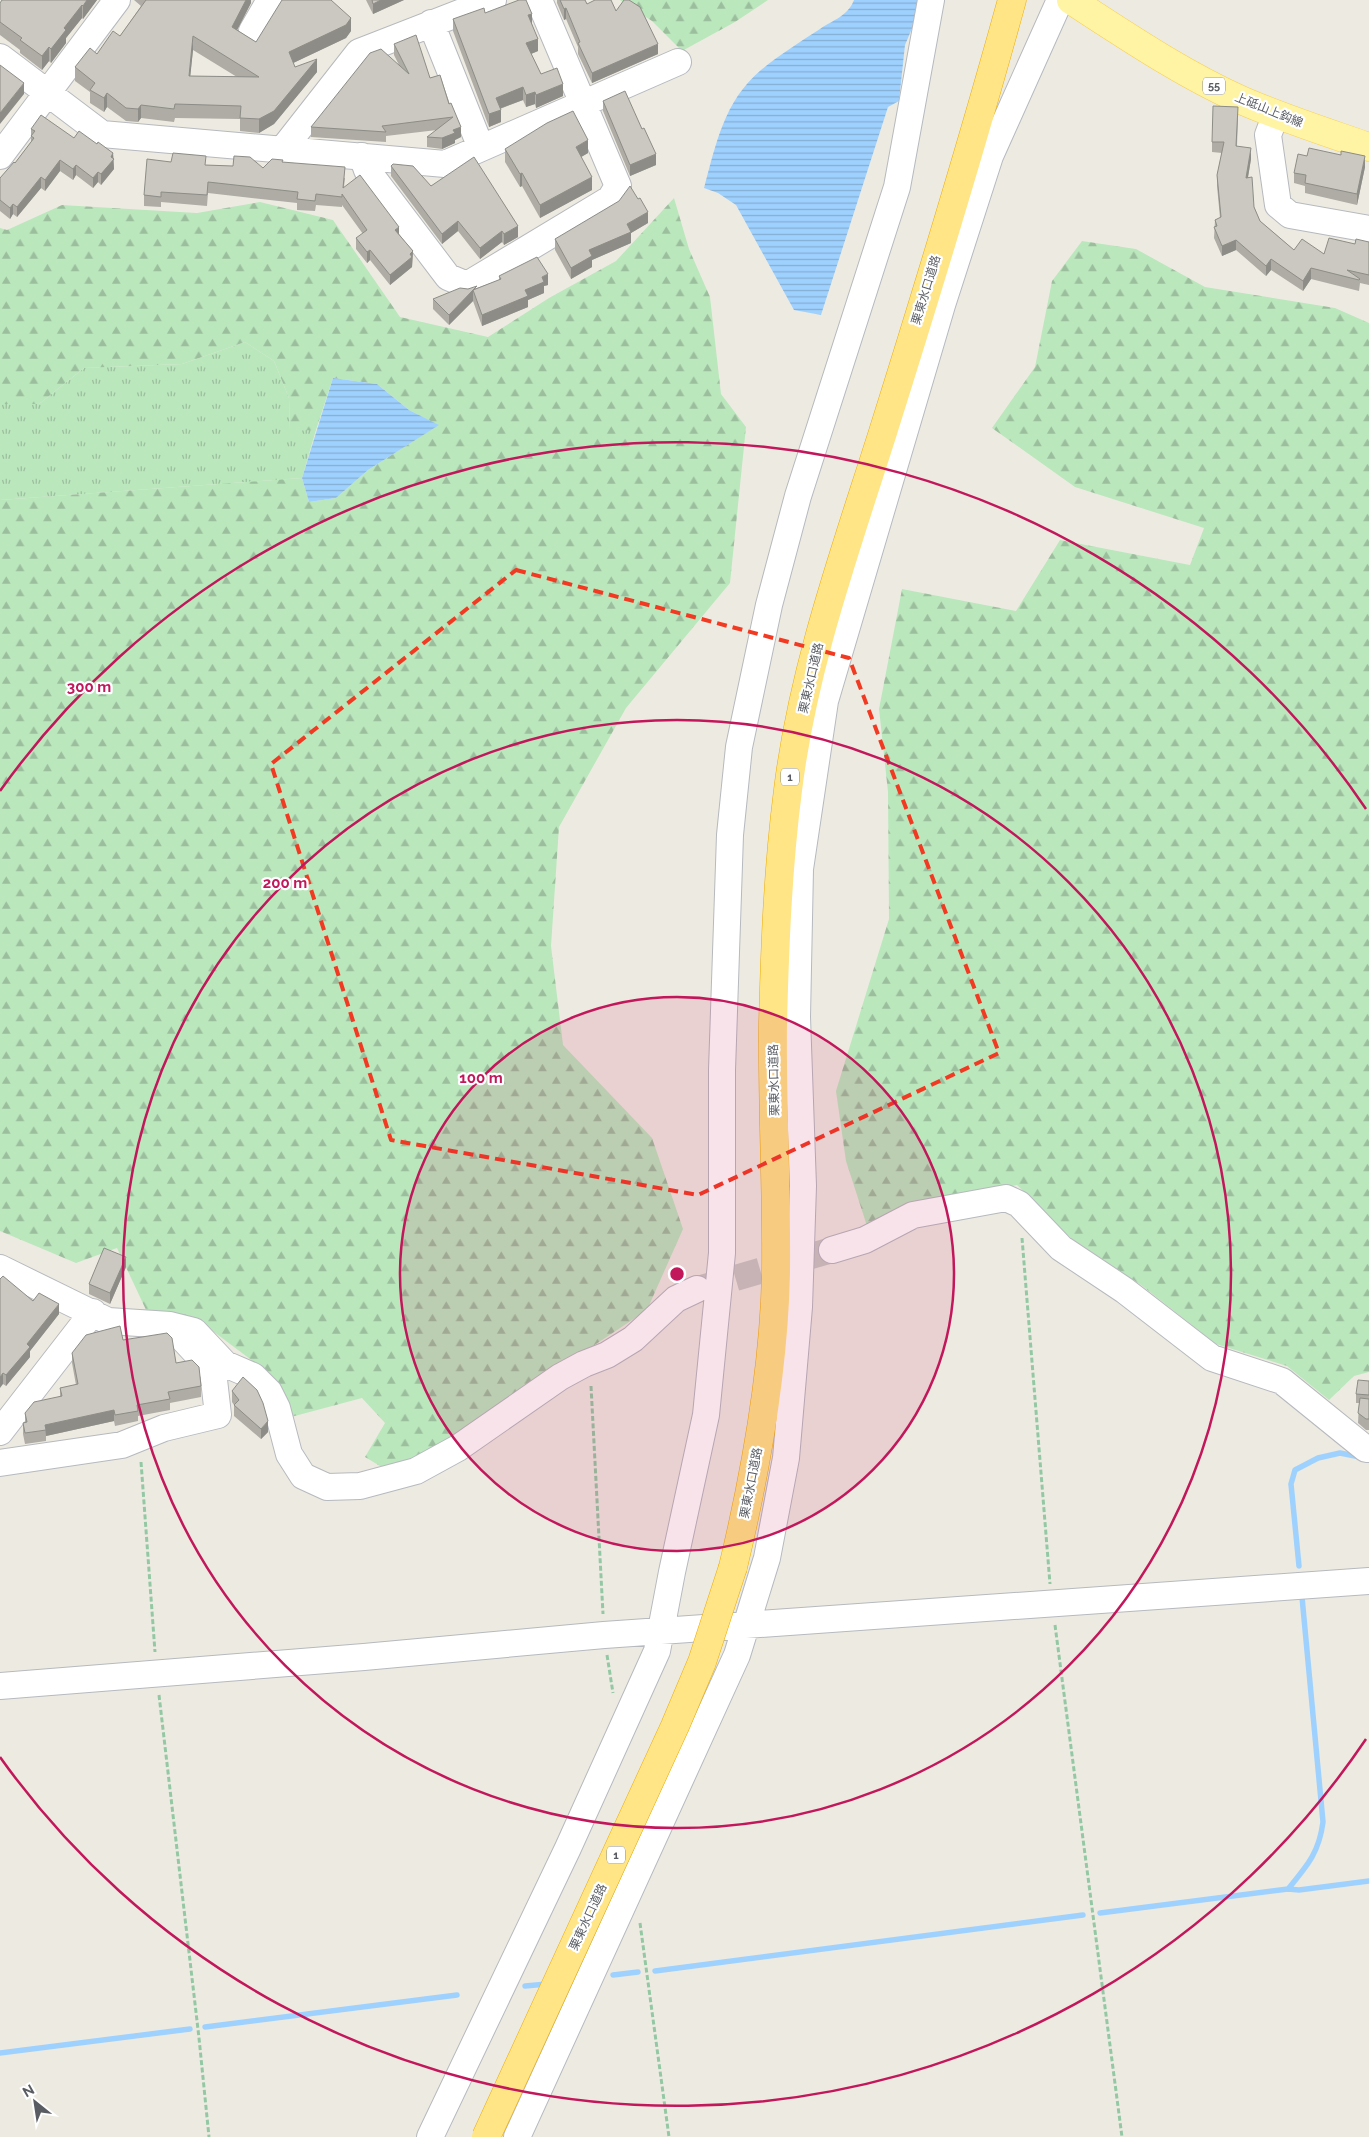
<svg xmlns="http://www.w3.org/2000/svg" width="1369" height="2137" font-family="Raleway,'Noto Sans JP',sans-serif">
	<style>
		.grass { fill: url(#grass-tufts) }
		.forest { fill: url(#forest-firs) }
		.water { fill: url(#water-rules) }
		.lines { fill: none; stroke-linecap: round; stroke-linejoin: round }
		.stream { stroke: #9fd1ff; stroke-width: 5.5 }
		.minor-tunnel { stroke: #c8c8c2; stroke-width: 26; stroke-dasharray: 26 13; stroke-linecap: butt }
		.minor-casing { stroke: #b6b9be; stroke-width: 28 }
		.major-casing { stroke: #f8cf4f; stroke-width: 29 }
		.highway-casing { stroke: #eeac00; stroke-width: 29 }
		.path { stroke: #94c8a4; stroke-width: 3; stroke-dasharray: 5 2.5; stroke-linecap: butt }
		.minor { stroke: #fff; stroke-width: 26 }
		.major { stroke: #fff4a4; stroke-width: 28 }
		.highway { stroke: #ffe586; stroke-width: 28 }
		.highway-bridge-casing { stroke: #eeac00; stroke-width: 29; stroke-linecap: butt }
		.highway-bridge { stroke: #ffe586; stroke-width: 28 }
		.wall { fill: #aeaca5; fill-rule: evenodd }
		.shaded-wall { fill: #8d8c86 }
		.building { fill: #cac8c0; stroke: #8d8c86; fill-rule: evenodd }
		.marked { fill: none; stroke: #f23a22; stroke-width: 4; stroke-dasharray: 10 6; stroke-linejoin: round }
		.ring { fill: none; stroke: #c2185b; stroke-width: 2.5 }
		.labels { text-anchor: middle; stroke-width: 4.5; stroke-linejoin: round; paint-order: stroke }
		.shield { fill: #fff; stroke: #8b8e92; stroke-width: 1 }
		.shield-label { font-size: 11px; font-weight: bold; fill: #595d63 }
		.street-label { font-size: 12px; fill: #595d63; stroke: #fff }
		.centre { fill: #c2185b; stroke: #fff; stroke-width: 2.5 }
		.ring-label { font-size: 15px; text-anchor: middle; font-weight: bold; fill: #c2185b; stroke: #fff; stroke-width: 4.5; stroke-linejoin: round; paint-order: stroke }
	</style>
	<defs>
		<pattern id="grass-tufts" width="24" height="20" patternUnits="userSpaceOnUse" patternTransform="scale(1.25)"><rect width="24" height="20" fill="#bbe7bd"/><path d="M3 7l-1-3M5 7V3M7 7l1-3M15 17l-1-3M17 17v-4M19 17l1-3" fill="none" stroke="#9bbe9d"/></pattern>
		<pattern id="forest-firs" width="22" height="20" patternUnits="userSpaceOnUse" patternTransform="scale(1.25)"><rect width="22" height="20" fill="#bbe7bd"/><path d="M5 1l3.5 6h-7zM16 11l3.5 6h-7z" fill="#9bbe9d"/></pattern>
		<pattern id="water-rules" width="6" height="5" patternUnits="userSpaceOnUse" patternTransform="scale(1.25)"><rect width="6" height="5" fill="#9fd1ff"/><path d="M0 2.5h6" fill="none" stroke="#85add2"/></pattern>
	</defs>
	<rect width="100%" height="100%" fill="#edebe1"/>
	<!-- grass -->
	<path class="grass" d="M 245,342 L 274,361 L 289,398 L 290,430 L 316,430 L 302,478 L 0,500 L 0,404 L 39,404 L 84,368 L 182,364 Z"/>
	<!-- forest -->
	<path class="forest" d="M 620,0 L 768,0 L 735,22 L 682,51 L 652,21 Z
		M 674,198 L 689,249 L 710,297 L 721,394 L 746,427 L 730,583 L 626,708 L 559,827 L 551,946 L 563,1045 L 652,1138 L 683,1229 L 647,1310 L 446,1444 L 390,1472 L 365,1457 L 385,1423 L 362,1398 L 291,1417 L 266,1371 L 194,1317 L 147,1312 L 117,1248 L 76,1263 L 0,1231 L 0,500 L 302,478 L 309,502 L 336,498 L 368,470 L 438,425 L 409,410 L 377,384 L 333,378 L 316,430 L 290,431 L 289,398 L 274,361 L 245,342 L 182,364 L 84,368 L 39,404 L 0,404 L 0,228 L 7,230 L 62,205 L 197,213 L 260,202 L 333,220 L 400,317 L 488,337 L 549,298 L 616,261 Z
		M 1082,241 L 1136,249 L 1205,287 L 1335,308 L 1369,323 L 1369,1372 L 1354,1376 L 1329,1400 L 1287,1366 L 1216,1344 L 1141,1285 L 1071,1238 L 1017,1185 L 909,1207 L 868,1229 L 846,1161 L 836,1091 L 889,919 L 888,792 L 879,709 L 902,589 L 1016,611 L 1060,540 L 1190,565 L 1204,528 L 1075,487 L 992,428 L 1035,367 L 1052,281 Z"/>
	<!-- water -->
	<path class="water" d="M 854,0 L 924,0 L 905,45 L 899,101 L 888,107 L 821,315 L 794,310 L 736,205 L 718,193 L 704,188 C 716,144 724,101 761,70 C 779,55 800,42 820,29 C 833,20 848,16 854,0 Z
		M 333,378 L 377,384 L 409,410 L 439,425 L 368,470 L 336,498 L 309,502 L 302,478 Z"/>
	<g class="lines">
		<!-- stream -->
		<path class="stream" d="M 1299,1566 L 1291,1484 L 1295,1470 L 1318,1458 L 1340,1453 L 1360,1457
			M 1288,1889 L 1299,1890 L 1369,1881
			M 1100,1913 L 1288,1889 C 1307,1866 1319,1853 1323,1822 L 1302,1597
			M 655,1971 L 1083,1915
			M 613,1975 L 638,1972
			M 525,1986 L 547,1984
			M 205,2027 L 457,1995
			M 0,2053 L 190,2029"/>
		<!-- minor-tunnel -->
		<path class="minor-tunnel" d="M 698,1289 L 832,1250"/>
		<!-- minor casing -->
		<g class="minor-casing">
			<path id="minor" d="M 431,23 L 481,148
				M 252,31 L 270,0
				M 0,57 L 102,134 L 445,164 L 678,62
				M 1276,114 L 1268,135 L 1278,205 L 1290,215 L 1369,229
				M 283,149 L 359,52 L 493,0
				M 0,156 L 117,0
				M 362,156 L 367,170 L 448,277 L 467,285 L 610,199 L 618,186 L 539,0
				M 832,1250 L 865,1240 L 913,1215 L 1006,1198 L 1019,1204 L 1061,1248 L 1124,1290 L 1212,1358 L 1282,1381 L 1366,1449 L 1369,1449
				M 0,1268 L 108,1321 L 170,1325 L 213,1371 L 218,1415 L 164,1428 L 122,1445 L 0,1463
				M 170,1325 L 194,1331 L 225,1364 L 253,1376 L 269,1392 L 277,1408 L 289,1454 L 303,1476 L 327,1487 L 360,1486 L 416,1471 L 458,1448 L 560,1377 L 584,1364 L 607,1355 L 633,1339 L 676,1299 L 697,1289
				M 0,1432 L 93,1312
				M 0,1686 L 364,1657 L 604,1635 L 1369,1581
				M 430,2137 L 568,1848 L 657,1651 L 672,1572 L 706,1415 L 722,1253 L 722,1070 L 730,835 L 739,747 L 769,605 L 798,496 L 897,187 L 931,0
				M 517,2137 L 737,1655 L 767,1558 L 786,1458 L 799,1307 L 803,1186 L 797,1017 L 800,869 L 825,701 L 942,305 L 990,156 L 1060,0"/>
		</g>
		<!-- major casing -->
		<g class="major-casing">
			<path id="major" d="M 1071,0 C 1125,35 1181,73 1241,100 C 1282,118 1326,132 1369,147"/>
		</g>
		<!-- highway casing -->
		<g class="highway-casing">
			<path id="highway" d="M 733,1567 C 756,1471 774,1372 776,1273 C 777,1189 772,1106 773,1023 C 775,945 778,867 788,790 C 803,667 846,549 883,432 C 928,289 972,145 1012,0"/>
		</g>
		<!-- path -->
		<path class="path" d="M 1022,1238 L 1050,1584
			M 591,1386 L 603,1614
			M 141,1462 L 155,1652
			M 1055,1625 L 1122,2137
			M 607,1655 L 613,1693
			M 159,1695 L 199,2038 L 209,2137
			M 640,1923 L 669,2137"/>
		<!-- minor -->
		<use href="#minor" class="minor"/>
		<!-- major -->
		<use href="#major" class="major"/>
		<!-- highway -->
		<use href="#highway" class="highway"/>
		<!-- highway-bridge casing -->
		<g class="highway-bridge-casing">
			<path id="highway-bridge" d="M 486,2137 L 675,1726 L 702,1662 L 733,1567"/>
		</g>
		<!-- highway-bridge -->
		<use href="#highway-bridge" class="highway-bridge"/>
	</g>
	<!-- wall -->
	<path class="wall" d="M 97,0 L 83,19 L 82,18 L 66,38 L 66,43 L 51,63 L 49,61 L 42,70 L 20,53 L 20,50 L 0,35 L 0,3 Z
		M 134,0 L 251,0 L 251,3 L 237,30 L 256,42 L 351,31 L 346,38 L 293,63 L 295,67 L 317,72 L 274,124 L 259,133 L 240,131 L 240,119 L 175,118 L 174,122 L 141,118 L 138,122 L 126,121 L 107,107 L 104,112 L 90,103 L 90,92 L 75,81 L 75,67 L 97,54 L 120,36 L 141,6 ZM 193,50 L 237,77 L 190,76 Z
		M 366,0 L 404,0 L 373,14 Z
		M 557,0 L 585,0 L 587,4 L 616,11 L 658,54 L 592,83 L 578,54 L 578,47 L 566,19 L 564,20 L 557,3 Z
		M 485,13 L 532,24 L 538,51 L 531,54 L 541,74 L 563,96 L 536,108 L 535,104 L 526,107 L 523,100 L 500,109 L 501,122 L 489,127 L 453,31 L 453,19 Z
		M 394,44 L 430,78 L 440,75 L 461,137 L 455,140 L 455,143 L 442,149 L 427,147 L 427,137 L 437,130 L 386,136 L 386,142 L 311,137 L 311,127 L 399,65 L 394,55 Z
		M 603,101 L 642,129 L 656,165 L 630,176 L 603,111 Z
		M 1238,118 L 1237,146 L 1251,159 L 1248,178 L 1254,207 L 1260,221 L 1294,250 L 1324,254 L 1355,244 L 1369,242 L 1369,285 L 1360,283 L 1359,291 L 1311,279 L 1303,291 L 1271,270 L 1266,276 L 1236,250 L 1222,256 L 1214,238 L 1215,220 L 1220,218 L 1217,186 L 1217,175 L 1222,153 L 1212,152 L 1212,142 Z
		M 31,129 L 74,138 L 97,144 L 113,153 L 114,169 L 101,185 L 98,182 L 93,188 L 76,175 L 73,180 L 60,171 L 45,191 L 41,188 L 17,217 L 13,214 L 10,219 L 0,211 L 0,178 L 15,163 L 31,142 Z
		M 505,149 L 588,153 L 581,157 L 592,190 L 540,218 L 522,186 L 520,187 L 505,162 Z
		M 283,162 L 345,178 L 344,187 L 399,235 L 413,251 L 412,267 L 390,285 L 370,260 L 367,263 L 356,249 L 356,238 L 363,234 L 342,205 L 342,207 L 316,205 L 315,211 L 297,210 L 297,203 L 208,193 L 207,206 L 161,202 L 161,207 L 144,206 L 144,195 L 206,165 L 263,168 Z
		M 391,166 L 431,186 L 518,237 L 504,245 L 502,242 L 480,259 L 458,231 L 442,244 L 391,176 Z
		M 1365,167 L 1357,205 L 1305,193 L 1305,186 L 1294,183 L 1294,173 Z
		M 648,223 L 631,233 L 631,243 L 592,260 L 592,267 L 571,279 L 555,250 L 555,239 Z
		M 499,276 L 548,285 L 544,286 L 544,293 L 528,300 L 528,307 L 482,326 L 473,301 L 449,325 L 433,309 L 433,299 L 468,289 L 477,288 L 499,280 Z
		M 126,1267 L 110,1304 L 89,1294 L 89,1284 Z
		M 0,1279 L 33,1301 L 59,1314 L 30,1351 L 30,1357 L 6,1386 L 3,1384 Z
		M 123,1340 L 176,1363 L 201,1386 L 201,1397 L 170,1403 L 170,1410 L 138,1416 L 138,1421 L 115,1426 L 114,1421 L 46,1436 L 46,1441 L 25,1444 L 23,1434 L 23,1423 L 25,1422 L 25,1413 L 60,1396 L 60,1388 L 76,1385 L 72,1363 L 72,1353 Z
		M 1369,1381 L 1369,1430 L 1366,1430 L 1358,1423 L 1359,1403 L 1356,1403 L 1356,1394 Z
		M 232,1391 L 268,1432 L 261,1439 L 234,1416 L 234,1405 L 232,1402 Z"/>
	<!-- shaded-wall -->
	<path class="shaded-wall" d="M 87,0 L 97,0 L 83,19 L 83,6 Z
		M 246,0 L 251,0 L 251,3 L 232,40 L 232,27 Z
		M 381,0 L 404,0 L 373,14 L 373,4 Z
		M 82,5 L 82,18 L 66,38 L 66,43 L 51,63 L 51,49 L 64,28 Z
		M 566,8 L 566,19 L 564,20 L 564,9 Z
		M 532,14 L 532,26 L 528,15 Z
		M 351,18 L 351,31 L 346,38 L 289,65 L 289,52 Z
		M 193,36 L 193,50 L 189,89 L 189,76 Z
		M 538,39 L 538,51 L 526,56 L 526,43 Z
		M 658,44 L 658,54 L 592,83 L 592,73 Z
		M 49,47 L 49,61 L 42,70 L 42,56 Z
		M 317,59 L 317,72 L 274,124 L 259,133 L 259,119 Z
		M 24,83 L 24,94 L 0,124 L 0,113 Z
		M 563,84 L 563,96 L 536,108 L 536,95 Z
		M 523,87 L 523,100 L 496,110 L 496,98 Z
		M 535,92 L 535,104 L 526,107 L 526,95 Z
		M 107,93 L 107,107 L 104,112 L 104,98 Z
		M 141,105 L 141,118 L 138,122 L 138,109 Z
		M 501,110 L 501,122 L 489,127 L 489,114 Z
		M 461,127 L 461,137 L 455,140 L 455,143 L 442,149 L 442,138 L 453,130 Z
		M 588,140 L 588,153 L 576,160 L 576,147 Z
		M 1251,148 L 1251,159 L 1246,188 L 1246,178 Z
		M 113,153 L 114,169 L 101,185 L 101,174 Z
		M 656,154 L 656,165 L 630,176 L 630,165 Z
		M 1365,156 L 1365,167 L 1357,205 L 1357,194 Z
		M 60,160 L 60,171 L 45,191 L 45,180 Z
		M 76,165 L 76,175 L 73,180 L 73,169 Z
		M 98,172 L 98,182 L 93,188 L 93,178 Z
		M 522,173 L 522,186 L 520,187 L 520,174 Z
		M 41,177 L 41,188 L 17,217 L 17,207 Z
		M 592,177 L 592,190 L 540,218 L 540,205 Z
		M 13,204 L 13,214 L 10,219 L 10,208 Z
		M 648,212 L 648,223 L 631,233 L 631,243 L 592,260 L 592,267 L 571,279 L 571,268 L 589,250 L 627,224 Z
		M 458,221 L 458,231 L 442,244 L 442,234 Z
		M 518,226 L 518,237 L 504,245 L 504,234 Z
		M 399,227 L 399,237 L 395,230 Z
		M 502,231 L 502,242 L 480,259 L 480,248 Z
		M 1236,240 L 1236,250 L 1222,256 L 1222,246 Z
		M 370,250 L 370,260 L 367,263 L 367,252 Z
		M 413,251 L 412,267 L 390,285 L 390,275 Z
		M 1271,259 L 1271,270 L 1266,276 L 1266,266 Z
		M 1311,268 L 1311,279 L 1303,291 L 1303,281 Z
		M 548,274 L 548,285 L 544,286 L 544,293 L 528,300 L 528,307 L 482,326 L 482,315 L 525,290 L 542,277 Z
		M 473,290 L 473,301 L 449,325 L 449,315 Z
		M 126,1257 L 126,1267 L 110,1304 L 110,1293 Z
		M 59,1304 L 59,1314 L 30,1351 L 30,1357 L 6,1386 L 6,1375 L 27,1344 Z
		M 3,1373 L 3,1384 L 0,1388 L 0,1377 Z
		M 114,1410 L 114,1421 L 46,1436 L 45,1425 Z
		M 268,1421 L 268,1432 L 261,1439 L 261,1429 Z"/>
	<!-- building -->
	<path class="building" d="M 2,0 L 87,0 L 83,6 L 82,5 L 64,28 L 66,30 L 51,49 L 49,47 L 42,56 L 20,40 L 22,38 L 0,22 L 0,3 Z
		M 146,0 L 246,0 L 232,27 L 256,42 L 282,0 L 331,0 L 351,18 L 346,25 L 289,52 L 295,67 L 317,59 L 274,111 L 259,119 L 240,118 L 241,106 L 175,104 L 174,109 L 141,105 L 138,109 L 126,108 L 107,93 L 104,98 L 90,90 L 95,83 L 75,67 L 90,48 L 97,54 L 113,31 L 120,36 ZM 193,36 L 259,77 L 189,76 Z
		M 372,0 L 381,0 L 373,4 Z
		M 519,0 L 526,0 L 532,14 L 528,15 L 538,39 L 526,43 L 541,74 L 557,68 L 563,84 L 536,95 L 535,92 L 526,95 L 523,87 L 496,98 L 501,110 L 489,114 L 453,19 L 484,8 L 485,13 Z
		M 560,0 L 585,0 L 587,4 L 595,0 L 611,0 L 616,11 L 624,0 L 629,0 L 640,7 L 658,44 L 592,73 L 578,43 L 580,42 L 566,8 L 564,9 Z
		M 416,35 L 430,78 L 440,75 L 449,104 L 451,103 L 461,127 L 453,130 L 455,133 L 442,138 L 427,137 L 453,117 L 382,126 L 386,132 L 311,127 L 370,53 L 381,49 L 409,74 L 394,44 Z
		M 0,65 L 24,83 L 0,113 Z
		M 625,91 L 642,129 L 644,128 L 656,154 L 630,165 L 603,101 Z
		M 1213,106 L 1238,107 L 1236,146 L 1251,148 L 1246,178 L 1252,177 L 1254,207 L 1260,221 L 1294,250 L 1302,239 L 1324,254 L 1329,238 L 1355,244 L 1356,239 L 1369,242 L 1369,275 L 1347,270 L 1360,279 L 1359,280 L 1311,268 L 1303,281 L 1271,259 L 1266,266 L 1236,240 L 1222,246 L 1214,227 L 1217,226 L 1215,220 L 1221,217 L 1217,175 L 1224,142 L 1212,142 Z
		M 573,111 L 588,140 L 576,147 L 592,177 L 540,205 L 522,173 L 520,174 L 505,149 L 547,123 Z
		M 41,115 L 74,138 L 79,131 L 97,144 L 98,142 L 113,153 L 111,157 L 114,159 L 101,174 L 98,172 L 93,178 L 76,165 L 73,169 L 60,160 L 45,180 L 41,177 L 17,207 L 13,204 L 10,208 L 0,200 L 0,178 L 14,162 L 15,163 L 34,138 L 31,136 L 35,131 L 31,129 Z
		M 1309,148 L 1341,155 L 1341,151 L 1365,156 L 1357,194 L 1305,183 L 1306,175 L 1294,173 L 1298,154 L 1307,156 Z
		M 173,153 L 206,156 L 205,165 L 233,166 L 234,156 L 250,157 L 263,168 L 272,159 L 283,160 L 282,162 L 345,167 L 343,188 L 360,175 L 399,227 L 395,230 L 413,251 L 410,254 L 412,257 L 390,275 L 370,250 L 367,252 L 356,238 L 367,230 L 342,194 L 342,197 L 316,194 L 315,201 L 297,199 L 298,192 L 208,182 L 207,195 L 161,192 L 161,197 L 144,195 L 147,159 L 171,162 Z
		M 474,157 L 518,226 L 504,234 L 502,231 L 480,248 L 458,221 L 442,234 L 391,166 L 393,164 L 413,166 L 431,186 Z
		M 630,186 L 638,199 L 640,198 L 648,212 L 627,224 L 631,232 L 589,250 L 592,256 L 571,268 L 555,239 L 619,201 Z
		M 537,257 L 548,274 L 542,277 L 544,282 L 525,290 L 528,296 L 482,315 L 473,290 L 449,315 L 433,299 L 460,288 L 468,289 L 477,286 L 473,290 L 501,279 L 499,276 Z
		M 104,1248 L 126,1257 L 110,1293 L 89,1284 Z
		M 3,1276 L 33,1301 L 39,1293 L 59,1304 L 27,1344 L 30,1347 L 6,1375 L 3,1373 L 0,1377 L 0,1279 Z
		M 120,1326 L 123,1340 L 167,1333 L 172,1338 L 176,1363 L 192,1360 L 199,1367 L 201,1386 L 168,1392 L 170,1399 L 137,1405 L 138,1411 L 115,1415 L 114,1410 L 45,1425 L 46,1430 L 25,1433 L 23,1423 L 27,1422 L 25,1413 L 34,1402 L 62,1396 L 60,1388 L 78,1384 L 72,1353 L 86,1335 Z
		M 243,1377 L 257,1390 L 263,1403 L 268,1421 L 261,1429 L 234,1405 L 239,1400 L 232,1391 Z
		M 1358,1380 L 1369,1381 L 1369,1395 L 1356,1394 Z
		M 1360,1398 L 1369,1399 L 1369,1419 L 1366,1419 L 1358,1413 Z"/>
	<!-- marked area -->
	<path class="marked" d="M 516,570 L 849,658 L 999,1053 L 698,1195 L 391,1140 L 271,764 Z"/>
	<!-- distance rings -->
	<circle cx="677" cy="1274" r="277" fill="#c2185b" fill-opacity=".12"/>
	<g class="ring">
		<circle cx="677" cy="1274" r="277"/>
		<circle cx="677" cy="1274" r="554"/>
		<path d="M1366 1739A831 831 0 0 1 0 1757M0 791A831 831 0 0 1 1366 809"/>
	</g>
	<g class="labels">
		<!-- shield labels -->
		<g class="shield">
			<rect x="1203" y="77.5" width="22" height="17" rx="4"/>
			<rect x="781" y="768.5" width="18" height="17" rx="4"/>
			<rect x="607" y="1846.5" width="18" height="17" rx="4"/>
		</g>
		<g class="shield-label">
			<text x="1214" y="90">55</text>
			<text x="790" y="781">1</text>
			<text x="616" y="1859">1</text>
		</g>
		<!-- street labels -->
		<g class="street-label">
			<text transform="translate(1269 110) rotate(22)" y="4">上砥山上鈎線</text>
			<text transform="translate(926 290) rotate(-73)" y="4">栗東水口道路</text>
			<text transform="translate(811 678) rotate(-77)" y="4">栗東水口道路</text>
			<text transform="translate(774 1080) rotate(-91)" y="4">栗東水口道路</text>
			<text transform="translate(751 1483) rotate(-79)" y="4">栗東水口道路</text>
			<text transform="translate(588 1917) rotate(-65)" y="4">栗東水口道路</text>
		</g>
	</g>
	<circle cx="677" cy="1274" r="8" class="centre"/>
	<g class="ring-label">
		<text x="89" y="692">300 m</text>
		<text x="285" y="888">200 m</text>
		<text x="481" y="1083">100 m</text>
	</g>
	<!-- north arrow -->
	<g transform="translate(35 2102) rotate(330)" stroke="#ffffff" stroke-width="4" paint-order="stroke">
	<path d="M0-4L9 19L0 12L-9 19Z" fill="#595d63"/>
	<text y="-8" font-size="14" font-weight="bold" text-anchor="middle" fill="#595d63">N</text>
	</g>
</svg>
